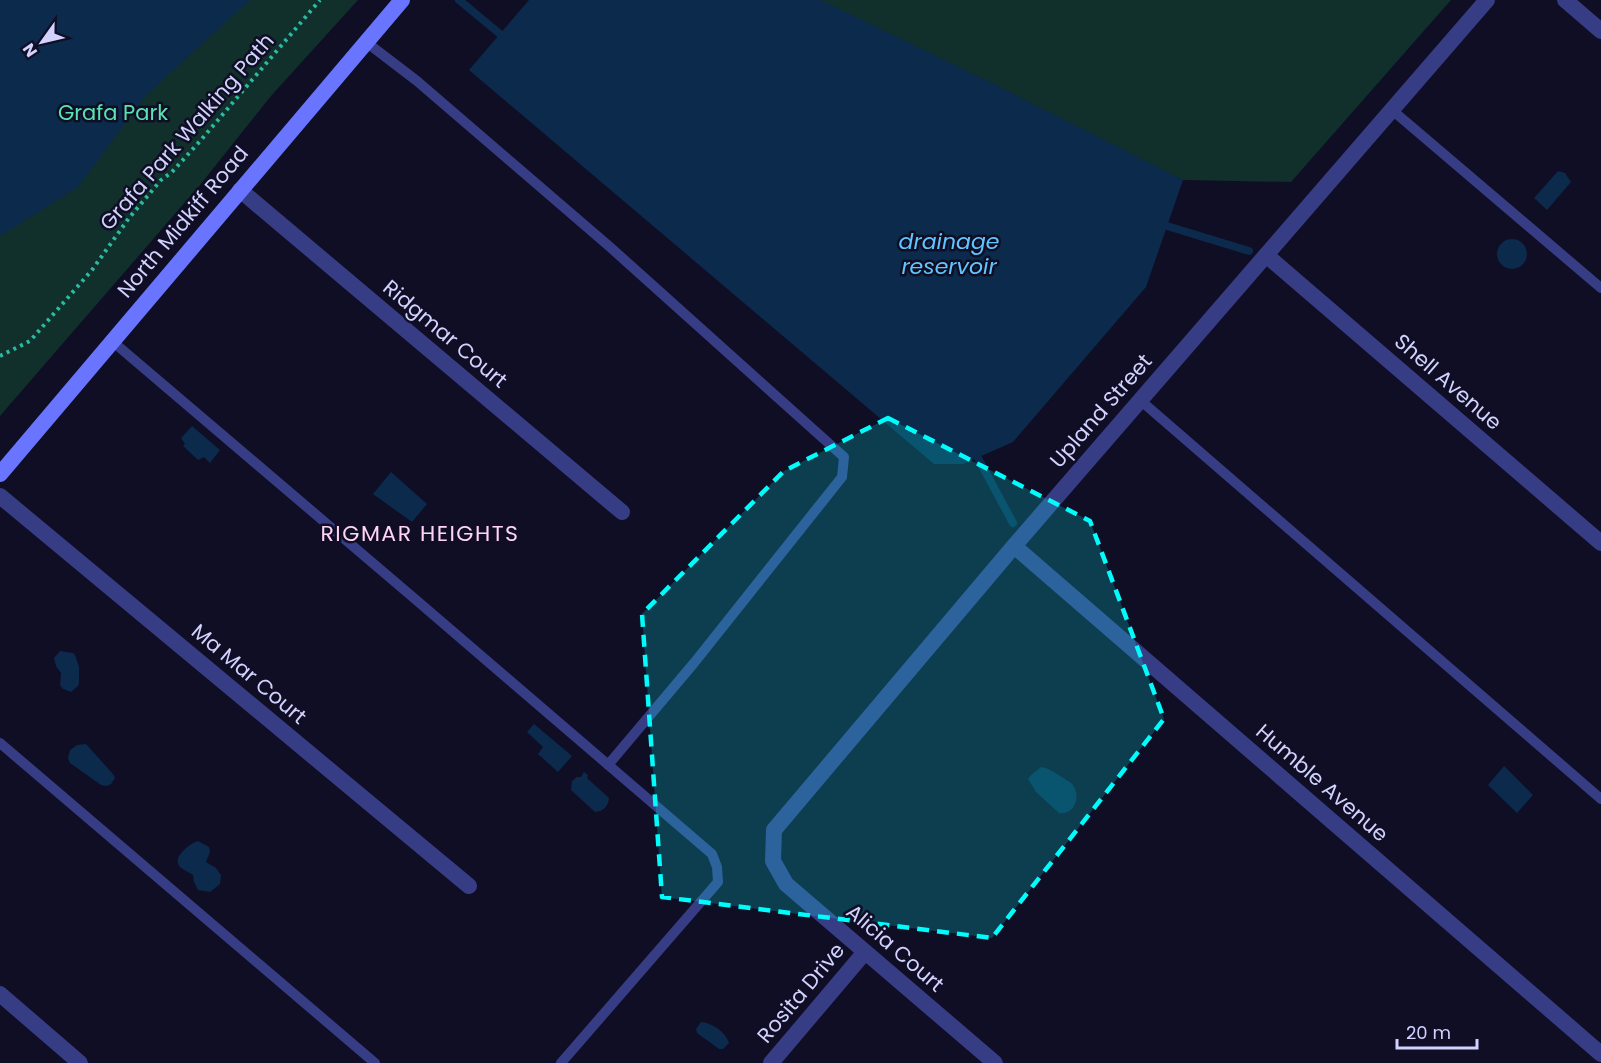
<svg xmlns="http://www.w3.org/2000/svg" width="1601" height="1063" font-family="Poppins,sans-serif">
	<style>
		.green { fill: #112f2b }
		.water { fill: #0c2a4b }
		.lines { fill: none; stroke-linecap: round; stroke-linejoin: round }
		.stream { stroke: #0c2a4b; stroke-width: 8 }
		.path { stroke: #2bbaa2; stroke-width: 4; stroke-dasharray: 3 4.5; stroke-linecap: butt }
		.service { stroke: #373d85; stroke-width: 10 }
		.minor { stroke: #373d85; stroke-width: 16 }
		.tertiary { stroke: #373d85; stroke-width: 16 }
		.secondary { stroke: #6975ff; stroke-width: 16 }
		.marked { fill: #00fdfb; fill-opacity: 0.2; stroke: #00fdfb; stroke-width: 4.5; stroke-dasharray: 12 8; stroke-linejoin: round }
		.labels { text-anchor: middle; stroke-width: 5; stroke-linejoin: round; paint-order: stroke }
		.park-label { font-size: 21px; fill: #59e3b2; stroke: #0f0e25 }
		.street-label { font-size: 21px; fill: #d2d2ff; stroke: #0f0e25 }
		.water-label { font-size: 22px; font-style: italic; fill: #60c6ff; stroke: #0f0e25 }
		.neighbourhood-label { font-size: 22px; letter-spacing: 1.5px; fill: #ffd4f4; stroke: #0f0e25 }
	</style>
	<rect width="100%" height="100%" fill="#0f0e25"/>
	<!-- green -->
	<path class="green" d="M 0,0 L 358,0 L 271,96 L 200,185 L 0,416 Z
		M 796,0 L 1451,0 L 1291,182 L 1183,180 Z"/>
	<!-- water -->
	<path class="water" d="M 0,0 L 250,0 L 146,95 L 78,187 L 0,236 Z
		M 529,0 L 821,0 L 1000,87 L 1183,180 L 1146,287 L 1013,442 L 963,464 L 934,464 L 469,70 Z
		M 1558,171 L 1565,173 L 1571,182 L 1547,210 L 1534,198 Z
		M1497 254a15 15 0 1 1 30 0a15 15 0 1 1-30 0Z
		M 192,426 L 220,450 L 210,463 L 204,457 L 198,460 L 183,446 L 185,444 L 181,438 Z
		M 391,472 L 427,504 L 412,522 L 373,494 Z
		M 60,651 L 73,653 L 75,655 L 79,667 L 79,683 L 78,686 L 71,692 L 63,689 L 60,685 L 61,673 L 56,666 L 54,658 Z
		M 534,724 L 572,756 L 558,772 L 538,754 L 543,747 L 527,732 Z
		M 86,744 L 113,774 L 115,778 L 111,784 L 107,786 L 101,785 L 70,763 L 68,758 L 70,750 L 77,745 Z
		M 1504,766 L 1533,795 L 1517,813 L 1488,785 Z
		M 1041,767 L 1046,768 C 1052,771 1066,779 1071,783 C 1082,793 1076,816 1059,813 L 1036,792 L 1028,779 L 1031,775 Z
		M 584,772 L 588,775 L 587,778 L 609,798 C 608,807 604,811 595,812 L 571,790 L 572,781 L 577,777 L 581,777 Z
		M 198,841 L 209,847 L 210,852 L 206,862 L 216,868 L 221,875 L 220,884 L 210,892 L 198,890 L 194,882 L 193,875 C 189,872 183,870 180,867 C 171,857 191,843 198,841 Z
		M 701,1022 C 712,1023 726,1032 729,1043 L 723,1049 L 719,1049 L 697,1033 L 696,1029 Z"/>
	<g class="lines">
		<!-- stream -->
		<path class="stream" d="M 459,0 L 500,34
			M 1167,226 L 1249,251
			M 978,458 L 1013,523"/>
		<!-- path -->
		<path class="path" d="M 0,356 L 30,341 L 92,270 L 129,218 L 161,180 L 172,172 L 201,140 L 320,0"/>
		<!-- service -->
		<path class="service" d="M 366,42 L 417,81 L 610,247 L 844,457 L 842,477 L 694,663 L 608,765
			M 1392,110 L 1601,288
			M 112,341 L 415,599 L 712,854 L 717,867 L 718,882 L 561,1063
			M 1140,400 L 1601,799
			M 0,743 L 375,1063"/>
		<!-- minor -->
		<path class="minor" d="M 1565,0 L 1601,31
			M 240,190 L 622,512
			M 0,496 L 469,886
			M 1014,546 L 1601,1054
			M 0,994 L 80,1063
			M 771,1063 L 865,952
			M 995,1063 L 786,884 L 773,861 L 774,830 L 1014,546 L 1487,0"/>
		<!-- tertiary -->
		<path class="tertiary" d="M 1266,255 L 1601,543"/>
		<!-- secondary -->
		<path class="secondary" d="M 0,474 L 402,0"/>
	</g>
	<!-- marked area -->
	<path class="marked" d="M 888,418 L 1090,521 L 1164,719 L 992,938 L 662,897 L 642,614 L 784,471 Z"/>
	<g class="labels">
		<!-- park labels -->
		<g class="park-label">
			<text x="113" y="120">Grafa Park</text>
		</g>
		<!-- street labels -->
		<g class="street-label">
			<text transform="translate(187 132) rotate(-49)" y="7">Grafa Park Walking Path</text>
			<text transform="translate(183 222) rotate(-50)" y="7">North Midkiff Road</text>
			<text transform="translate(445 334) rotate(40)" y="7">Ridgmar Court</text>
			<text transform="translate(1448 382) rotate(41)" y="7">Shell Avenue</text>
			<text transform="translate(1101 411) rotate(-49)" y="7">Upland Street</text>
			<text transform="translate(249 674) rotate(40)" y="7">Ma Mar Court</text>
			<text transform="translate(1322 783) rotate(41)" y="7">Humble Avenue</text>
			<text transform="translate(895 948) rotate(41)" y="7">Alicia Court</text>
			<text transform="translate(801 993) rotate(-50)" y="7">Rosita Drive</text>
		</g>
		<!-- water labels -->
		<g class="water-label">
			<text x="949" y="249">drainage<tspan x="949" dy="25">reservoir</tspan></text>
		</g>
		<!-- neighbourhood labels -->
		<g class="neighbourhood-label">
			<text x="420" y="541">RIGMAR HEIGHTS</text>
		</g>
	</g>
	<!-- north arrow -->
	<g transform="translate(42 42) rotate(236)" stroke="#0f0e25" stroke-width="4.5" paint-order="stroke">
	<path d="M0-4.5L10 22L0 15L-10 22Z" fill="#d2d2ff"/>
	<text y="-9" font-size="16" font-weight="bold" text-anchor="middle" fill="#d2d2ff">N</text>
	</g>
	<!-- scale -->
	<path d="M1397 1039v9h80v-9" fill="none" stroke="#d2d2ff" stroke-width="3"/>
	<text x="1406" y="1039" font-size="18" fill="#d2d2ff" stroke="#0f0e25" stroke-width="4.5" paint-order="stroke">20 m</text>
</svg>
